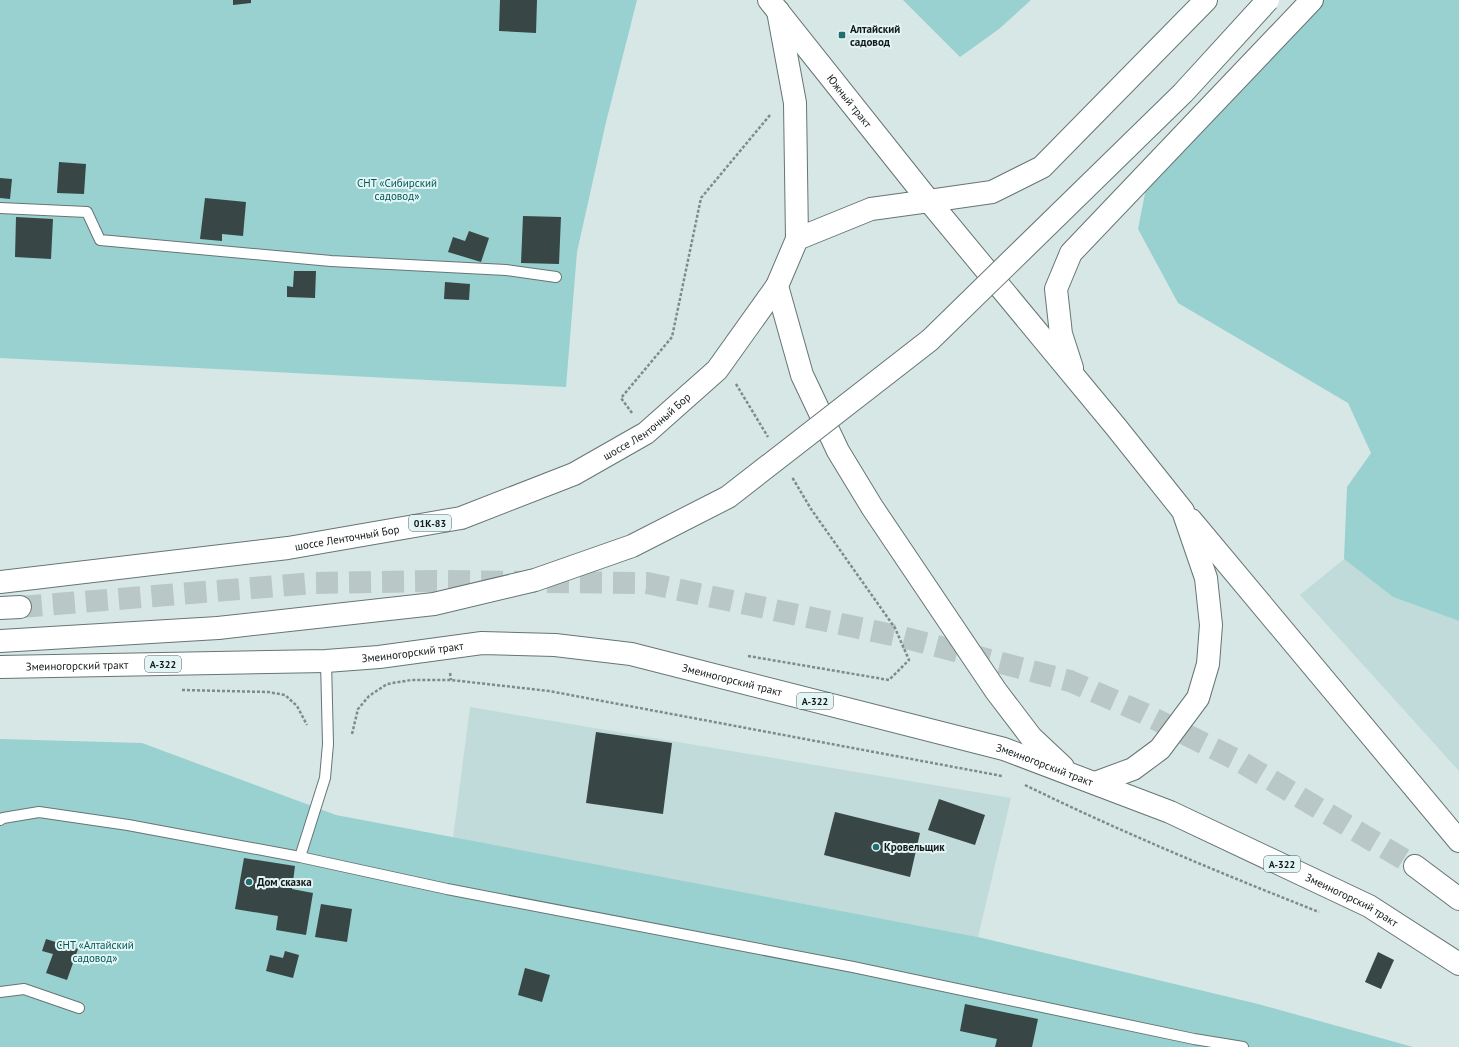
<svg xmlns="http://www.w3.org/2000/svg" width="1459" height="1047" font-family="'PT Sans',sans-serif">
	<style>
		.built { fill: #c1dbda }
		.green { fill: #98d1cf }
		.building { fill: #384645 }
		.lines { fill: none; stroke-linecap: round; stroke-linejoin: round }
		.trunk-tunnel { stroke: #b9c8c7; stroke-width: 22; stroke-dasharray: 22 11; stroke-linecap: butt }
		.service-casing { stroke: #667574; stroke-width: 12 }
		.secondary-casing { stroke: #667574; stroke-width: 24 }
		.trunk-casing { stroke: #667574; stroke-width: 24 }
		.path { stroke: #7f8b8a; stroke-width: 2.5; stroke-dasharray: 3 2; stroke-linecap: butt }
		.service { stroke: #fff; stroke-width: 10 }
		.secondary { stroke: #fff; stroke-width: 22 }
		.trunk { stroke: #fff; stroke-width: 22 }
		.trunk-bridge-casing { stroke: #667574; stroke-width: 24; stroke-linecap: butt }
		.trunk-bridge { stroke: #fff; stroke-width: 22 }
		.poi-dot { fill: #226d6d; stroke: #e3f4f4; stroke-width: 1.5 }
		.labels { text-anchor: middle; stroke-width: 4; stroke-linejoin: round; paint-order: stroke }
		.shield { fill: #e3f4f4; stroke: #525b5b; stroke-width: 1 }
		.shield-label { font-size: 10px; font-weight: bold; fill: #141a1a }
		.poi-label { font-size: 11px; font-weight: bold; fill: #141a1a; stroke: #e3f4f4; text-anchor: start }
		.street-label { font-size: 11px; fill: #141a1a; stroke: #e3f4f4 }
		.park-label { font-size: 11px; fill: #005959; stroke: #e3f4f4 }
	</style>
	<rect width="100%" height="100%" fill="#d6e7e6"/>
	<!-- built -->
	<path class="built" d="M 1344,559 L 1393,597 L 1459,621 L 1459,771 L 1300,595 Z
		M 470,707 L 1011,798 L 978,937 L 453,838 Z"/>
	<!-- green -->
	<path class="green" d="M 0,0 L 637,0 L 606,122 L 577,252 L 566,387 L 0,358 Z
		M 903,0 L 1031,0 L 999,29 L 960,57 Z
		M 1322,0 L 1459,0 L 1459,621 L 1393,597 L 1344,559 L 1347,487 L 1371,453 L 1348,403 L 1178,303 L 1138,229 L 1151,163 Z
		M 0,739 L 142,743 L 336,815 L 978,937 L 1258,1004 L 1413,1047 L 0,1047 Z"/>
	<!-- building -->
	<path class="building" d="M 233,0 L 251,0 L 251,3 L 233,5 Z
		M 500,0 L 537,0 L 536,33 L 499,31 Z
		M 59,162 L 86,164 L 84,194 L 57,193 Z
		M 0,178 L 12,179 L 10,199 L 0,198 Z
		M 205,198 L 246,202 L 243,236 L 222,234 L 222,241 L 200,239 Z
		M 523,216 L 561,217 L 559,264 L 521,263 Z
		M 16,217 L 53,219 L 51,259 L 15,257 Z
		M 469,231 L 489,238 L 481,262 L 448,252 L 453,237 L 465,241 Z
		M 294,271 L 316,271 L 315,298 L 287,297 L 287,286 L 293,287 Z
		M 445,282 L 470,284 L 469,300 L 444,299 Z
		M 596,732 L 672,743 L 663,814 L 586,803 Z
		M 939,799 L 985,815 L 975,845 L 928,830 Z
		M 835,812 L 920,833 L 910,877 L 824,855 Z
		M 244,858 L 295,866 L 292,889 L 313,893 L 306,935 L 276,930 L 278,916 L 235,909 Z
		M 321,904 L 352,909 L 347,942 L 315,937 Z
		M 46,939 L 78,949 L 67,980 L 46,973 L 53,954 L 42,951 Z
		M 285,951 L 299,955 L 293,978 L 266,971 L 270,955 L 283,958 Z
		M 1378,952 L 1394,960 L 1381,989 L 1365,982 Z
		M 525,968 L 550,975 L 542,1002 L 518,995 Z
		M 965,1004 L 1038,1019 L 1032,1047 L 995,1047 L 997,1039 L 960,1031 Z"/>
	<g class="lines">
		<!-- trunk-tunnel -->
		<path class="trunk-tunnel" d="M 20,607 L 314,583 L 436,581 L 647,583 L 902,637 L 1070,681 L 1143,713 L 1241,762 L 1415,866"/>
		<!-- service casing -->
		<g class="service-casing">
			<path id="service" d="M 0,208 L 87,212 L 100,240 L 331,261 L 506,270 L 556,277
				M 0,820 L 3,818 L 39,812 L 128,825 L 300,857 L 447,889 L 853,967 L 1194,1039 L 1243,1047
				M 300,857 L 325,778 L 328,744 L 326,661
				M 0,992 L 24,989 L 79,1008"/>
		</g>
		<!-- secondary casing -->
		<g class="secondary-casing">
			<g id="secondary">
				<path id="s1" d="M 769,0 L 929,201"/>
			</g>
		</g>
		<!-- trunk casing -->
		<g class="trunk-casing">
			<g id="trunk">
				<path d="M 778,11 L 795,103 L 797,239"/>
				<path d="M 929,201 L 992,192 L 1042,167 L 1206,0"/>
				<path d="M 1072,368 L 1061,334 L 1056,289 L 1071,253 L 1312,0"/>
				<path d="M 1191,520 L 1459,841"/>
				<path id="s2" d="M 0,582 L 288,548 L 461,518 L 574,474 L 646,433 L 717,370 L 777,286"/>
				<path d="M 0,608 L 20,607"/>
				<path d="M 0,641 L 218,628"/>
				<path id="s3" d="M 0,667 L 326,661 L 379,657 L 482,643 L 555,645 L 631,654 L 1004,749 L 1170,812 L 1369,906 L 1459,964"/>
				<path d="M 1063,767 L 1031,737 L 996,691 L 872,507 L 838,451 L 802,375 L 777,286 L 797,239 L 871,209 L 929,201 L 1116,427 L 1183,511 L 1206,578 L 1211,625 L 1208,664 L 1198,698 L 1160,749 L 1133,769 L 1095,783"/>
				<path d="M 1415,866 L 1459,899"/>
			</g>
		</g>
		<!-- path -->
		<path class="path" d="M 736,384 L 768,437
			M 632,413 L 621,398 L 672,337 L 701,198 L 770,115
			M 748,656 L 889,680 L 909,660 L 895,628 L 811,509 L 792,477
			M 450,673 L 451,680
			M 182,690 L 268,692 L 285,695 L 297,706 L 307,725
			M 352,734 L 358,709 L 369,696 L 387,684 L 411,680 L 451,680 L 549,691 L 1002,776
			M 1025,785 C 1121,832 1220,873 1319,912"/>
		<!-- service -->
		<use href="#service" class="service"/>
		<!-- secondary -->
		<use href="#secondary" class="secondary"/>
		<!-- trunk -->
		<use href="#trunk" class="trunk"/>
		<!-- trunk-bridge casing -->
		<g class="trunk-bridge-casing">
			<path id="trunk-bridge" d="M 218,628 L 434,604 L 535,580 L 632,546 L 728,497 L 930,340 L 1183,93 L 1268,0"/>
		</g>
		<!-- trunk-bridge -->
		<use href="#trunk-bridge" class="trunk-bridge"/>
	</g>
	<!-- markers -->
	<g class="poi-dot">
		<rect x="838" y="31" width="8" height="8" rx="2"/>
		<circle cx="876" cy="847" r="4"/>
		<circle cx="249" cy="882" r="4"/>
	</g>
	<g class="labels">
		<!-- shield labels -->
		<g class="shield">
			<rect x="409" y="515" width="42" height="16" rx="3"/>
			<rect x="145" y="656" width="36" height="16" rx="3"/>
			<rect x="797" y="693" width="36" height="16" rx="3"/>
			<rect x="1264" y="856" width="36" height="16" rx="3"/>
		</g>
		<g class="shield-label">
			<text x="430" y="527">01К-83</text>
			<text x="163" y="668">А-322</text>
			<text x="815" y="705">А-322</text>
			<text x="1282" y="868">А-322</text>
		</g>
		<!-- poi labels -->
		<g class="poi-label">
			<text x="850" y="33">Алтайский<tspan x="850" dy="13">садовод</tspan></text>
			<text x="884" y="851">Кровельщик</text>
			<text x="257" y="886">Дом сказка</text>
		</g>
		<!-- street labels -->
		<g class="street-label">
			<text dy="4" stroke="none"><textPath href="#s1" startOffset="129">Южный тракт</textPath></text>
			<text dy="4" stroke="none"><textPath href="#s2" startOffset="674">шоссе Ленточный Бор</textPath></text>
			<text dy="4" stroke="none"><textPath href="#s2" startOffset="350">шоссе Ленточный Бор</textPath></text>
			<text dy="4" stroke="none"><textPath href="#s3" startOffset="413">Змеиногорский тракт</textPath></text>
			<text dy="4" stroke="none"><textPath href="#s3" startOffset="77">Змеиногорский тракт</textPath></text>
			<text dy="4" stroke="none"><textPath href="#s3" startOffset="737">Змеиногорский тракт</textPath></text>
			<text dy="4" stroke="none"><textPath href="#s3" startOffset="1061">Змеиногорский тракт</textPath></text>
			<text dy="4" stroke="none"><textPath href="#s3" startOffset="1397">Змеиногорский тракт</textPath></text>
		</g>
		<!-- park labels -->
		<g class="park-label">
			<text x="397" y="187">СНТ «Сибирский<tspan x="397" dy="13">садовод»</tspan></text>
			<text x="95" y="949">СНТ «Алтайский<tspan x="95" dy="13">садовод»</tspan></text>
		</g>
	</g>
</svg>
